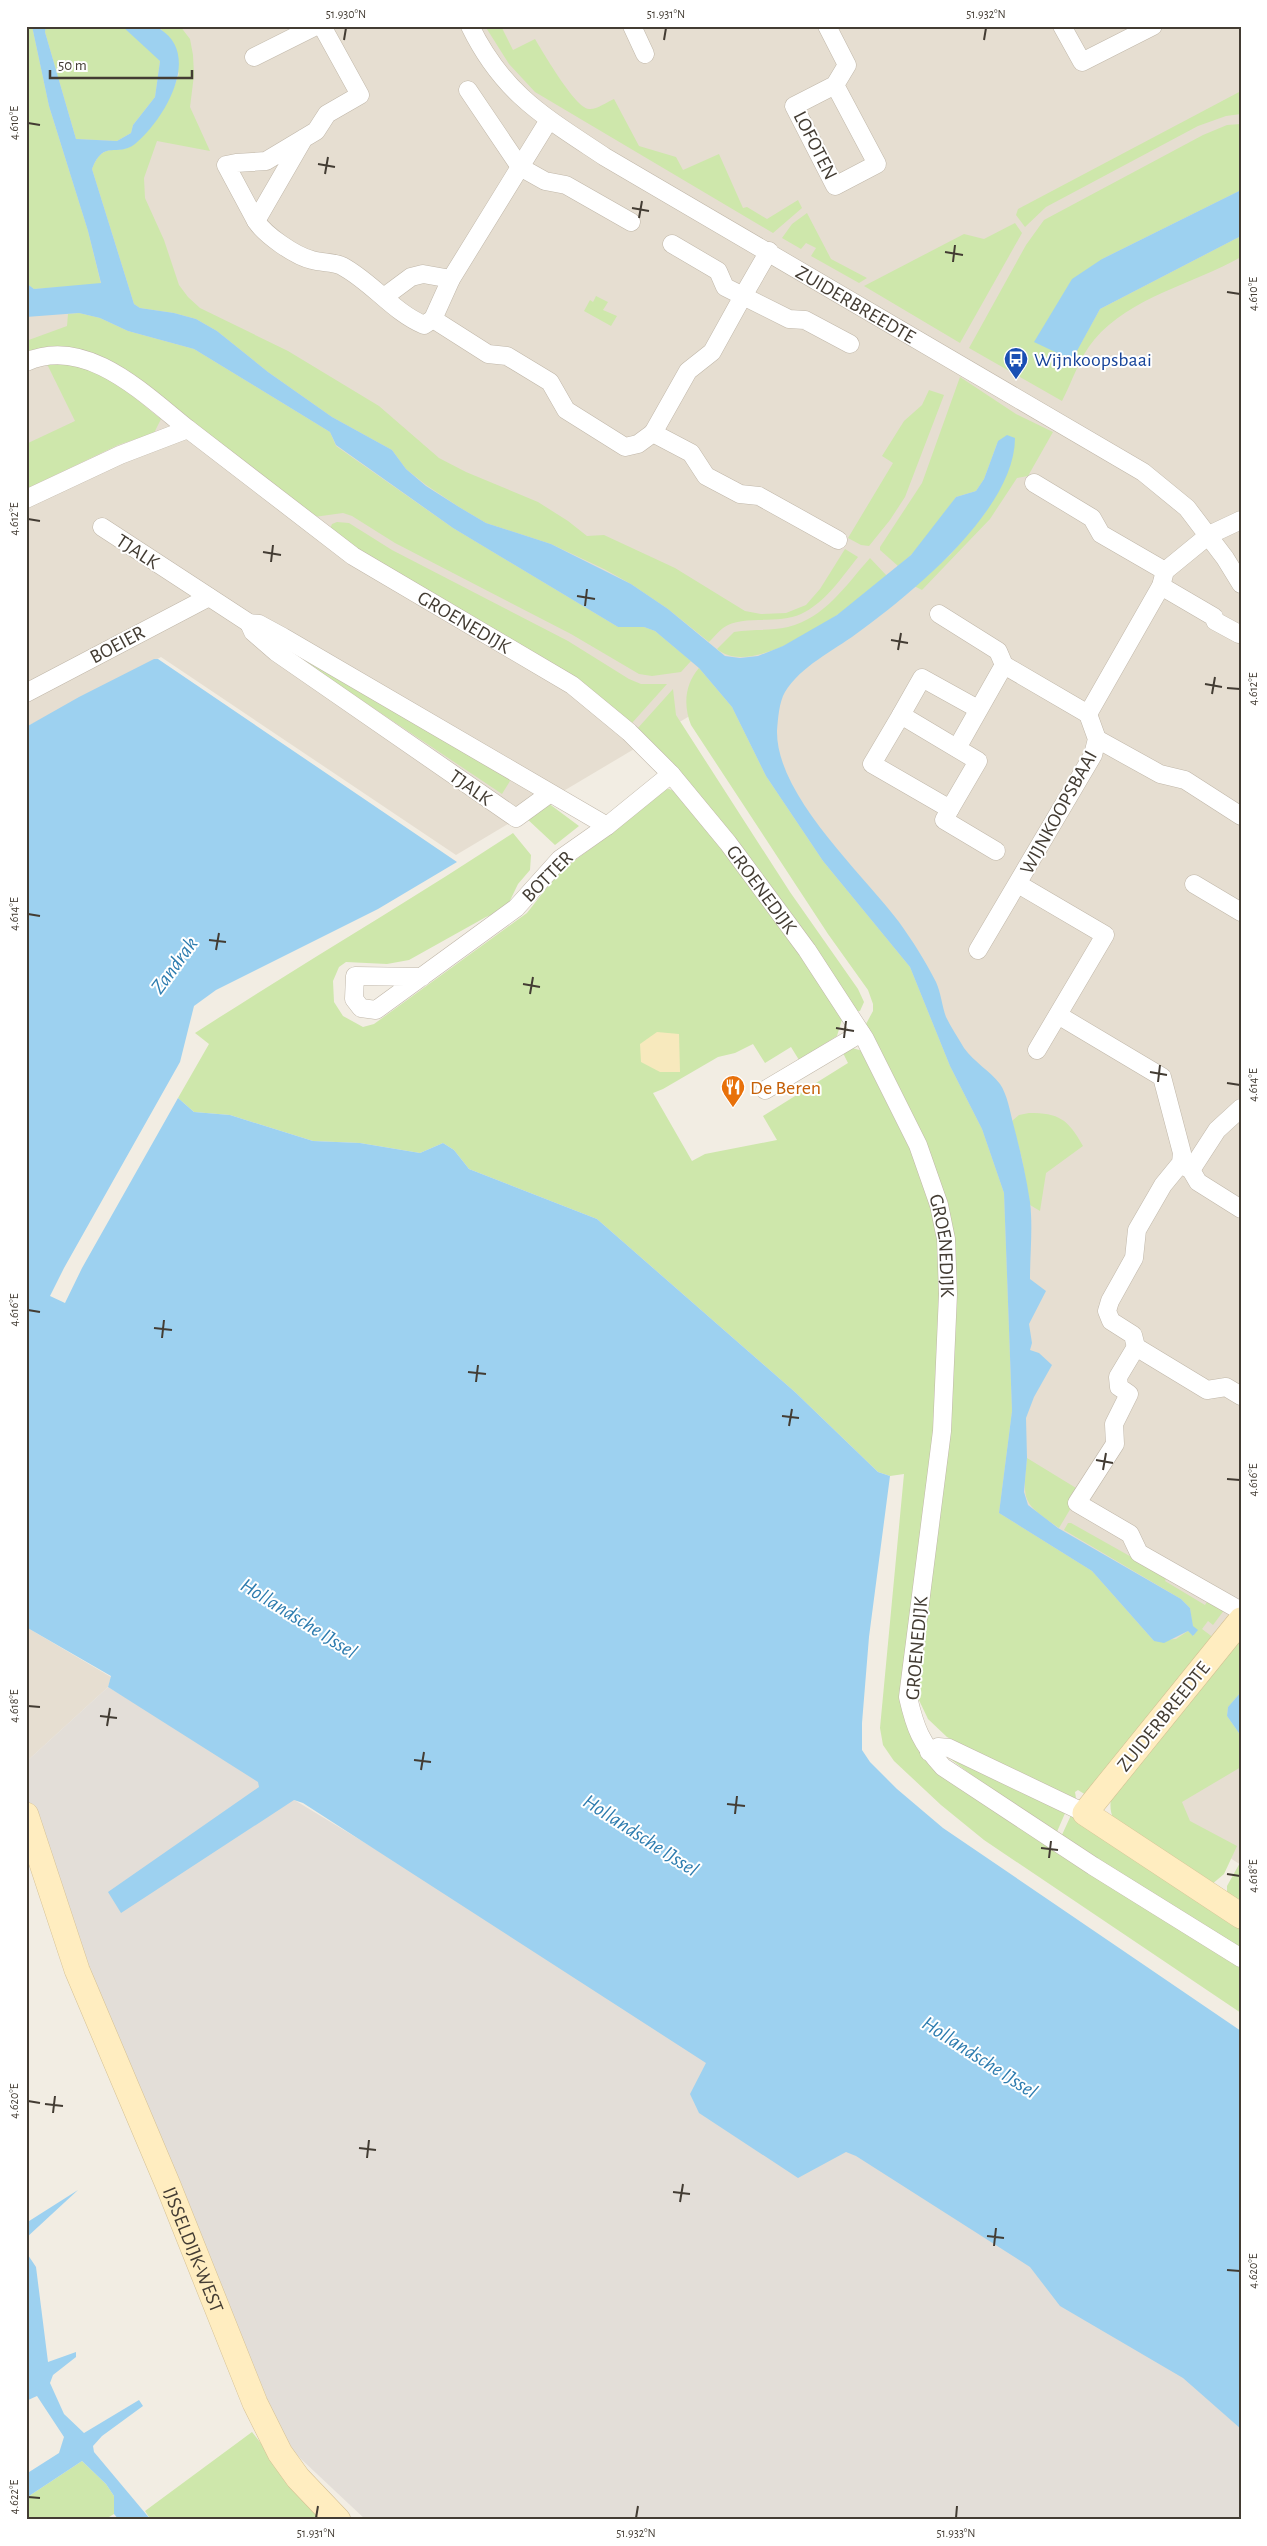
<svg xmlns="http://www.w3.org/2000/svg" width="1267" height="2546" font-family="'Alegreya Sans',sans-serif">
	<style>
		.residential { fill: #e6ded1 }
		.industrial { fill: #e3ded8 }
		.green { fill: #cee7ab }
		.sand { fill: #f7e9bd }
		.water { fill: #9dd1f0 }
		.lines { fill: none; stroke-linecap: round; stroke-linejoin: round }
		.street-casing { stroke: #c0b7a9; stroke-width: 19 }
		.secondary-casing { stroke: #d5c194; stroke-width: 26 }
		.street { stroke: #fff; stroke-width: 18 }
		.secondary { stroke: #ffedc0; stroke-width: 25 }
		.ticks { fill: none; stroke: #433c33; stroke-width: 2 }
		.labels { text-anchor: middle; stroke-width: 4; stroke-linejoin: round; paint-order: stroke }
		.street-label { font-size: 20px; fill: #433c33; stroke: #fff }
		.transit-label { font-size: 20px; fill: #164399; stroke: #fff; text-anchor: start }
		.food-label { font-size: 20px; fill: #c56008; stroke: #fff; text-anchor: start }
		.water-label { font-size: 21px; font-style: italic; fill: #2d7caf; stroke: #fff }
		.neatline { fill: none; stroke: #433c33; stroke-width: 2 }
		.ticks-label { font-size: 12px; text-anchor: middle; fill: #433c33 }
	</style>
	<rect width="100%" height="100%" fill="#f2ede3"/>
	<!-- residential -->
	<path class="residential" d="M 26,26 L 1241,26 L 1241,1865 L 955,1681 L 974,1236 L 870,980 L 693,714 L 456,855 L 161,657 L 26,727 Z
		M 26,1627 L 111,1677 L 108,1687 L 26,1762 Z"/>
	<!-- industrial -->
	<path class="industrial" d="M 108,1687 L 933,2187 L 1241,2394 L 1241,2520 L 366,2520 L 267,2427 L 26,1819 L 26,1762 Z"/>
	<!-- green -->
	<path class="green" d="M 26,26 L 32,26 L 49,106 L 88,231 L 101,284 L 34,289 L 26,283 Z
		M 46,26 L 122,26 L 157,56 L 160,61 L 155,97 L 133,125 L 131,133 L 117,141 L 76,139 L 45,32 Z
		M 156,26 L 180,26 L 190,39 L 193,55 L 194,75 L 190,107 L 210,151 L 157,141 L 144,178 L 145,198 L 164,240 L 179,285 L 188,297 L 200,308 L 288,351 L 379,406 L 439,458 L 466,472 L 538,502 L 568,521 L 587,536 L 604,535 L 675,568 L 745,611 L 761,614 L 786,613 L 806,605 L 820,589 L 845,549 L 858,557 C 842,577 825,603 801,614 C 778,625 742,614 723,628 C 718,632 713,638 709,642 L 668,609 L 631,584 L 604,569 L 551,544 L 486,523 L 459,507 L 426,485 L 406,469 L 392,450 L 332,417 L 268,372 L 217,331 L 196,319 L 174,313 L 140,308 L 134,304 L 92,169 C 104,138 118,158 135,143 C 156,125 170,100 179,74 L 162,30 Z
		M 485,26 L 501,26 L 513,50 L 535,39 C 543,52 575,108 589,109 C 596,110 607,102 614,99 L 639,146 L 676,157 L 683,170 L 719,154 L 743,208 L 747,207 L 767,219 L 798,200 L 802,208 L 773,233 L 535,92 L 509,64 Z
		M 1241,91 L 1241,114 L 1226,116 L 1198,126 L 1046,207 L 1025,227 L 1016,215 L 1018,209 Z
		M 1241,124 L 1241,190 L 1102,259 L 1072,359 L 1100,309 L 1241,236 L 1241,257 C 1192,285 1131,296 1094,340 C 1080,356 1072,382 1062,401 L 969,348 L 1026,245 L 1044,220 L 1203,135 L 1227,125 Z
		M 807,213 L 831,259 L 867,278 L 859,283 L 811,256 L 816,248 L 806,243 L 801,249 L 782,238 L 792,224 Z
		M 1015,223 L 1022,233 L 960,343 L 864,286 L 964,234 L 984,239 Z
		M 596,296 L 608,302 L 603,310 L 617,316 L 611,326 L 584,311 L 590,300 L 593,302 Z
		M 79,313 L 100,318 L 128,331 L 194,349 L 330,432 L 336,446 L 453,528 L 618,627 L 644,627 L 655,631 L 691,661 L 681,672 L 652,676 L 639,674 L 571,634 L 395,543 L 352,516 L 343,513 L 314,517 L 110,362 C 78,347 60,341 26,352 L 26,341 L 67,326 L 68,314 Z
		M 46,362 C 57,363 71,363 82,366 C 111,376 137,400 161,419 L 154,433 L 118,445 L 26,489 L 26,444 L 75,421 Z
		M 960,377 L 1016,414 L 1053,432 L 1028,476 L 1017,478 L 990,519 L 922,590 L 914,586 L 950,555 L 985,513 L 998,441 L 984,479 L 976,491 L 956,497 L 931,532 L 911,555 L 898,566 L 880,550 L 880,547 L 922,483 Z
		M 929,390 L 944,395 L 905,497 L 890,520 L 869,546 L 861,545 L 848,538 L 893,463 L 882,456 L 904,421 L 922,405 Z
		M 337,522 L 349,523 L 392,550 L 568,641 L 629,679 L 641,684 L 667,684 L 632,723 L 373,561 L 330,529 L 332,524 Z
		M 870,558 L 887,576 C 857,603 756,682 717,649 L 734,632 C 752,629 770,631 788,627 C 825,618 846,585 870,558 Z
		M 257,630 L 513,776 L 502,794 Z
		M 699,668 L 732,707 L 766,776 L 823,861 L 910,967 L 950,1066 L 982,1129 L 1004,1193 L 1012,1411 L 999,1513 L 1092,1571 L 1154,1641 L 1176,1639 L 1188,1631 L 1194,1636 L 1190,1608 L 1181,1599 L 1064,1530 L 1068,1523 L 1071,1523 L 1167,1577 L 1165,1581 L 1205,1605 L 1208,1600 L 1225,1609 L 1213,1625 L 1208,1621 L 1202,1629 L 1214,1638 L 1086,1795 L 1078,1790 L 1075,1792 L 1076,1798 L 1059,1796 L 947,1737 L 928,1719 L 917,1696 L 945,1472 L 945,1197 C 926,1136 896,1080 866,1024 L 873,1011 L 873,1004 L 868,990 L 828,934 L 691,725 C 683,705 685,684 699,668 Z
		M 673,689 L 676,715 L 790,892 L 858,989 L 864,1002 L 860,1011 L 857,1011 L 637,729 Z
		M 669,789 L 676,792 L 681,797 L 767,907 L 843,1016 L 837,1036 L 799,1060 L 791,1047 L 765,1063 L 753,1044 L 735,1053 L 718,1057 L 663,1089 L 653,1093 L 692,1161 L 705,1154 L 777,1140 L 763,1116 L 848,1063 L 842,1051 L 852,1048 L 863,1051 L 883,1088 L 926,1183 L 937,1235 L 940,1294 L 936,1413 L 905,1654 L 921,1744 L 1241,1965 L 1241,2013 L 984,1840 L 941,1805 L 894,1761 L 883,1745 L 880,1728 L 904,1474 L 890,1476 L 878,1472 L 795,1392 L 597,1219 L 469,1169 L 454,1150 L 443,1143 L 420,1153 L 360,1143 L 313,1141 L 230,1115 L 194,1112 L 178,1098 L 209,1044 L 195,1033 C 300,965 408,902 513,833 L 531,855 L 530,870 L 518,884 L 506,909 L 486,917 L 409,960 L 387,964 L 346,962 L 339,967 L 333,981 L 334,1002 L 343,1016 L 363,1027 L 374,1024 L 527,913 L 559,872 L 616,830 L 662,790 Z
		M 544,800 L 579,826 L 555,845 L 525,817 Z
		M 1029,1113 C 1059,1113 1068,1119 1083,1146 L 1046,1173 L 1040,1211 L 1030,1205 L 1022,1159 L 1012,1121 L 1019,1115 Z
		M 1027,1458 L 1081,1491 L 1059,1528 C 1021,1502 1023,1502 1027,1458 Z
		M 1241,1632 L 1241,1692 L 1228,1707 L 1227,1716 L 1241,1736 L 1241,1767 L 1182,1802 L 1190,1821 L 1237,1846 L 1224,1874 L 1211,1885 L 1114,1820 C 1110,1812 1110,1806 1111,1797 Z
		M 949,1755 L 1066,1811 L 1056,1834 L 1005,1800 L 949,1758 Z
		M 1072,1813 L 1241,1924 L 1241,1949 L 1061,1837 Z
		M 1241,1861 L 1241,1909 L 1227,1896 L 1227,1886 Z
		M 252,2432 L 290,2480 L 327,2520 L 151,2520 L 145,2511 Z
		M 82,2461 L 106,2484 L 114,2496 L 114,2514 L 104,2520 L 26,2520 L 26,2498 Z"/>
	<!-- sand -->
	<path class="sand" d="M 657,1032 L 679,1034 L 680,1072 L 660,1072 L 641,1062 L 640,1044 Z"/>
	<!-- water -->
	<path class="water" d="M 32,26 L 46,26 L 45,32 L 76,139 L 117,141 L 131,133 L 133,125 L 155,97 L 160,61 L 122,26 C 133,26 151,23 160,29 C 203,56 163,121 135,144 C 117,158 104,138 92,169 L 134,304 L 140,308 L 174,313 L 196,319 L 217,331 L 268,372 L 332,417 L 392,450 L 406,469 L 426,486 L 459,507 L 486,523 L 551,544 L 631,584 L 668,609 L 725,656 L 740,658 L 758,656 L 783,646 L 837,615 L 911,555 L 956,497 L 976,491 L 984,479 L 998,441 L 1007,435 L 1015,438 C 1015,510 910,595 856,634 C 833,651 801,666 785,692 C 779,702 778,719 777,731 C 776,795 862,873 899,922 C 912,940 926,962 936,982 C 941,993 942,1006 946,1017 C 951,1027 958,1038 964,1048 C 974,1062 990,1071 1000,1084 C 1007,1094 1010,1111 1013,1123 C 1020,1149 1026,1175 1030,1202 C 1033,1227 1030,1254 1030,1279 L 1046,1291 L 1029,1324 L 1032,1343 L 1030,1350 L 1039,1353 L 1052,1365 L 1034,1397 L 1026,1418 L 1027,1458 L 1024,1492 L 1028,1505 L 1058,1528 L 1181,1599 L 1190,1608 L 1193,1626 L 1198,1630 L 1193,1636 L 1188,1631 L 1164,1643 L 1154,1641 L 1092,1571 L 999,1513 L 1012,1411 L 1004,1193 L 982,1129 L 950,1066 L 910,967 L 823,861 L 766,776 L 732,707 L 699,668 L 655,631 L 644,627 L 618,627 L 453,528 L 336,445 L 330,432 L 194,349 L 128,331 L 100,318 L 79,313 L 26,317 L 26,283 L 34,289 L 101,283 L 88,231 L 49,106 Z
		M 1241,190 L 1241,236 L 1100,309 L 1072,360 L 1034,342 L 1072,279 L 1102,259 Z
		M 154,659 L 158,659 L 457,862 L 378,909 L 216,990 L 194,1006 L 180,1062 L 64,1268 L 50,1296 L 65,1303 L 82,1268 L 178,1098 L 194,1112 L 230,1115 L 313,1141 L 360,1143 L 420,1153 L 443,1143 L 454,1150 L 469,1169 L 597,1219 L 795,1392 L 878,1472 L 890,1476 L 869,1637 L 862,1723 L 862,1750 L 870,1762 L 897,1789 L 943,1828 L 1241,2031 L 1241,2429 L 1183,2378 L 1060,2306 L 1030,2267 L 856,2156 L 846,2152 L 798,2178 L 699,2113 L 690,2094 L 706,2063 L 303,1803 L 294,1800 L 121,1913 L 108,1892 L 259,1787 L 258,1782 L 108,1687 L 111,1676 L 26,1627 L 26,727 L 79,697 Z
		M 1241,1692 L 1241,1736 L 1227,1716 L 1228,1707 Z
		M 78,2190 L 26,2238 L 26,2223 Z
		M 26,2252 L 36,2267 L 48,2362 L 76,2352 L 76,2357 L 53,2375 L 50,2383 L 64,2414 L 84,2433 L 139,2400 L 143,2406 L 102,2436 L 93,2446 L 94,2452 L 151,2520 L 119,2520 L 114,2514 L 114,2496 L 106,2484 L 82,2461 L 26,2498 L 26,2474 L 59,2453 L 64,2437 L 37,2396 L 26,2401 Z"/>
	<g class="lines">
		<!-- street casing -->
		<g class="street-casing">
			<g id="street">
				<path id="s1" d="M 470,26 C 503,94 545,117 605,157 L 1143,472 L 1187,508 L 1225,558 L 1241,584"/>
				<path d="M 632,26 L 645,54"/>
				<path d="M 827,26 L 847,65 L 835,85 L 794,106 L 835,186 L 877,164 L 835,85"/>
				<path d="M 1062,26 L 1082,62 L 1153,26"/>
				<path d="M 254,57 L 316,26"/>
				<path d="M 468,90 L 520,167 L 545,181 L 566,185 L 631,222"/>
				<path d="M 304,138 L 256,221 L 226,165 L 236,163 L 266,161 L 316,131 L 327,114 L 360,95 L 322,26"/>
				<path d="M 256,221 C 265,235 295,256 312,260 C 322,263 334,262 342,266 C 372,282 393,312 424,325 L 433,319 L 451,279 L 549,120"/>
				<path d="M 672,244 L 718,271 L 725,287 L 743,296 L 769,251"/>
				<path d="M 384,297 L 411,277 L 423,274 L 451,279"/>
				<path d="M 433,319 L 488,354 L 507,356 L 550,382 L 566,410 L 625,447 L 638,444 L 653,433 L 691,453 L 706,476 L 740,494 L 759,496 L 838,540"/>
				<path d="M 26,362 C 86,335 144,394 188,429"/>
				<path d="M 653,433 L 688,371 L 712,352 L 743,296 L 789,319 L 805,320 L 850,344"/>
				<path d="M 1034,483 L 1092,518 L 1101,534 L 1165,571"/>
				<path id="s2" d="M 26,499 L 120,455 L 188,429 L 353,556 L 572,685 L 629,732 L 671,774 L 728,843 L 807,950 L 865,1039 L 918,1145 L 939,1205 L 946,1239 L 948,1294 L 942,1431 L 908,1697 C 915,1728 921,1743 943,1767 L 1093,1866 L 1241,1958"/>
				<path d="M 102,527 L 249,623 L 259,624 L 283,637 L 607,826"/>
				<path d="M 1161,586 L 1214,617 L 1215,621 L 1239,634"/>
				<path d="M 939,614 L 998,651 L 1004,665 L 1088,714"/>
				<path d="M 249,623 L 253,632 L 276,652 L 516,818 L 549,794"/>
				<path d="M 26,693 L 209,597"/>
				<path d="M 901,715 L 978,761 L 950,809 L 872,764 Z"/>
				<path d="M 901,715 L 922,678 L 978,709"/>
				<path d="M 1097,739 L 1160,774 L 1185,780 L 1241,816"/>
				<path d="M 957,748 L 1004,665"/>
				<path d="M 950,809 L 944,820 L 996,851"/>
				<path d="M 1018,884 L 1105,935 L 1037,1050"/>
				<path d="M 1194,884 L 1241,912"/>
				<path d="M 978,950 L 1093,755 L 1097,739 L 1088,714 L 1161,586 L 1165,571 L 1209,535 L 1241,520"/>
				<path d="M 422,977 L 355,976 L 354,999 L 361,1008 L 376,1010 L 516,908 L 560,859 L 607,826 L 671,774"/>
				<path d="M 1058,1015 L 1162,1077 L 1182,1153 L 1181,1163 L 1163,1185 L 1137,1230 L 1134,1258 L 1110,1301 L 1107,1311 L 1111,1321 L 1133,1335 L 1136,1347"/>
				<path d="M 765,1090 L 861,1033"/>
				<path d="M 1181,1164 L 1191,1170 L 1198,1182 L 1241,1209"/>
				<path d="M 1191,1170 L 1217,1130 L 1241,1108"/>
				<path d="M 1136,1347 L 1118,1377 L 1119,1387 L 1129,1394 L 1114,1424 L 1115,1444 L 1077,1503 L 1130,1534 L 1139,1553 L 1241,1611"/>
				<path d="M 1136,1347 L 1207,1390 L 1226,1387 L 1241,1396"/>
				<path d="M 929,1752 L 938,1747 L 949,1748 L 1085,1813"/>
			</g>
		</g>
		<!-- secondary casing -->
		<g class="secondary-casing">
			<g id="secondary">
				<path d="M 1241,1620 L 1085,1813 L 1241,1916"/>
				<path id="s3" d="M 26,1815 L 77,1970 L 168,2185 L 255,2403 L 280,2453 L 298,2478 L 338,2520"/>
			</g>
		</g>
		<!-- street -->
		<use href="#street" class="street"/>
		<!-- secondary -->
		<use href="#secondary" class="secondary"/>
	</g>
	<!-- ticks -->
	<path class="ticks" d="M 344,40 L 346,28M 664,40 L 666,28M 984,40 L 986,28M 28,123 L 40,125M 318,164 L 335,167M 325,174 L 328,157M 632,208 L 649,211M 639,218 L 642,201M 945,252 L 963,255M 953,262 L 955,245M 1227,292 L 1240,294M 28,519 L 40,521M 263,552 L 281,555M 271,562 L 273,545M 577,596 L 595,599M 585,606 L 587,589M 891,640 L 908,643M 898,650 L 901,633M 1205,684 L 1222,687M 1227,688 L 1240,689M 1212,694 L 1215,677M 28,914 L 40,916M 209,940 L 226,942M 216,950 L 219,933M 523,984 L 540,987M 530,994 L 533,977M 836,1028 L 854,1031M 844,1038 L 846,1021M 1150,1072 L 1167,1075M 1158,1082 L 1160,1065M 1227,1083 L 1240,1085M 28,1310 L 40,1312M 154,1328 L 172,1330M 162,1338 L 164,1320M 468,1372 L 486,1374M 476,1382 L 478,1365M 782,1416 L 799,1418M 789,1426 L 792,1409M 1096,1460 L 1113,1463M 1103,1470 L 1106,1453M 1227,1479 L 1240,1480M 28,1706 L 40,1707M 100,1716 L 117,1718M 107,1726 L 110,1708M 414,1760 L 431,1762M 421,1770 L 424,1752M 727,1804 L 745,1806M 735,1814 L 737,1796M 1041,1848 L 1058,1850M 1049,1858 L 1051,1841M 1227,1874 L 1240,1876M 28,2101 L 40,2103M 45,2104 L 63,2106M 53,2113 L 55,2096M 359,2148 L 376,2150M 367,2158 L 369,2140M 673,2192 L 690,2194M 680,2202 L 683,2184M 987,2236 L 1004,2238M 994,2246 L 996,2228M 1227,2270 L 1240,2271M 28,2497 L 40,2498M 316,2518 L 318,2506M 636,2518 L 638,2506M 956,2518 L 957,2506"/>
	<!-- icons -->
	<defs>
		<g id="bus-pin" transform="scale(1.25)"><path d="M0 17L-7.5 6A9.5 9.5 0 1 1 7.5 6Z" fill="#1a4fb4" stroke="#fff"/><path d="M-5-6H5V4H4V6H2V4H-2V6H-4V4H-5ZM-3.5-4V0h7V-4ZM-3.5 1.2v1.5H-2V1.2ZM2 1.2v1.5H3.5V1.2Z" fill="#fff"/></g>
		<g id="restaurant-pin" transform="scale(1.25)"><path d="M0 17L-7.5 6A9.5 9.5 0 1 1 7.5 6Z" fill="#e8710a" stroke="#fff"/><path d="M-5-6h1v4h1v-4h1v4h1v-4h1v5L-1.5 .5V6h-2V.5L-5-1ZM5-6V6H3V1.5H1.5Q1.5-4 5-6Z" fill="#fff"/></g>
	</defs>
	<g fill-rule="evenodd">
		<use href="#bus-pin" x="1016" y="359"/>
		<use href="#restaurant-pin" x="733" y="1087"/>
	</g>
	<g class="labels">
		<!-- street labels -->
		<g class="street-label">
			<text transform="translate(816 145) rotate(63)" y="7">LOFOTEN</text>
			<text dy="7" stroke="none"><textPath href="#s1" startOffset="482">ZUIDERBREEDTE</textPath></text>
			<text transform="translate(138 551) rotate(33)" y="7">TJALK</text>
			<text dy="7" stroke="none"><textPath href="#s2" startOffset="514">GROENEDIJK</textPath></text>
			<text transform="translate(117 644) rotate(-28)" y="7">BOEIER</text>
			<text transform="translate(471 787) rotate(35)" y="7">TJALK</text>
			<text transform="translate(1058 812) rotate(-61)" y="7">WIJNKOOPSBAAI</text>
			<text transform="translate(547 876) rotate(-45)" y="7">BOTTER</text>
			<text dy="7" stroke="none"><textPath href="#s2" startOffset="919">GROENEDIJK</textPath></text>
			<text dy="7" stroke="none"><textPath href="#s2" startOffset="1324">GROENEDIJK</textPath></text>
			<text transform="translate(916 1648) rotate(-85)" y="7">GROENEDIJK</text>
			<text transform="translate(1163 1716) rotate(-51)" y="7">ZUIDERBREEDTE</text>
			<text dy="7" stroke="none"><textPath href="#s3" startOffset="466">IJSSELDIJK-WEST</textPath></text>
		</g>
		<!-- transit labels -->
		<g class="transit-label">
			<text x="1034" y="366">Wijnkoopsbaai</text>
		</g>
		<!-- food labels -->
		<g class="food-label">
			<text x="750" y="1094">De Beren</text>
		</g>
		<!-- water labels -->
		<g class="water-label">
			<text transform="translate(174 965) rotate(-54)" y="7">Zandrak</text>
			<text transform="translate(299 1618) rotate(32)" y="7">Hollandsche IJssel</text>
			<text transform="translate(641 1835) rotate(33)" y="7">Hollandsche IJssel</text>
			<text transform="translate(980 2057) rotate(33)" y="7">Hollandsche IJssel</text>
		</g>
	</g>
	<!-- border -->
	<rect width="1267" height="2546" fill="none" stroke="#ffffff" stroke-width="55"/>
	<!-- scale -->
	<path d="M50 70v8h142v-8" fill="none" stroke="#433c33" stroke-width="2.5"/>
	<text x="58" y="70" font-size="15" fill="#433c33" stroke="#ffffff" stroke-width="4" paint-order="stroke">50 m</text>
	<rect x="28" y="28" width="1212" height="2490" class="neatline"/>
	<g class="ticks-label">
		<text x="346" y="18">51.930°N</text>
		<text x="666" y="18">51.931°N</text>
		<text x="986" y="18">51.932°N</text>
		<text transform="translate(14 123) rotate(-90)" y="4">4.610°E</text>
		<text transform="translate(1253 294) rotate(-90)" y="4">4.610°E</text>
		<text transform="translate(14 519) rotate(-90)" y="4">4.612°E</text>
		<text transform="translate(1253 689) rotate(-90)" y="4">4.612°E</text>
		<text transform="translate(14 914) rotate(-90)" y="4">4.614°E</text>
		<text transform="translate(1253 1085) rotate(-90)" y="4">4.614°E</text>
		<text transform="translate(14 1310) rotate(-90)" y="4">4.616°E</text>
		<text transform="translate(1253 1480) rotate(-90)" y="4">4.616°E</text>
		<text transform="translate(14 1706) rotate(-90)" y="4">4.618°E</text>
		<text transform="translate(1253 1876) rotate(-90)" y="4">4.618°E</text>
		<text transform="translate(14 2101) rotate(-90)" y="4">4.620°E</text>
		<text transform="translate(1253 2271) rotate(-90)" y="4">4.620°E</text>
		<text transform="translate(14 2497) rotate(-90)" y="4">4.622°E</text>
		<text x="316" y="2537">51.931°N</text>
		<text x="636" y="2537">51.932°N</text>
		<text x="956" y="2537">51.933°N</text>
	</g>
</svg>
